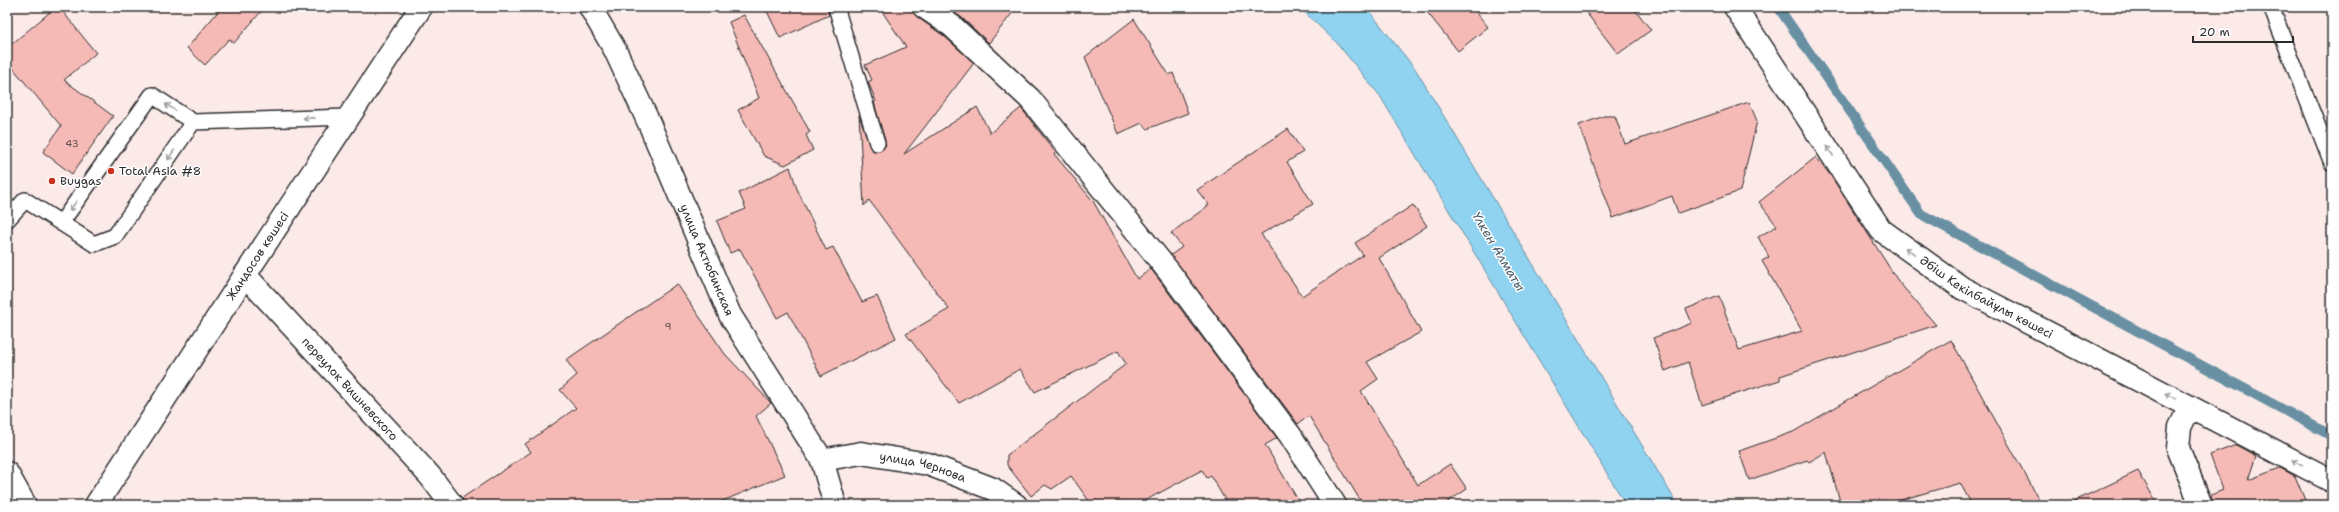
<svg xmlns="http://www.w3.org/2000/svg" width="2339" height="512" font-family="'Shantell Sans',sans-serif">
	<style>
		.water { fill: #8fd3f1; stroke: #6790a2 }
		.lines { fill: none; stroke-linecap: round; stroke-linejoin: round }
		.stream { stroke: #6790a2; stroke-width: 10 }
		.building { fill: #f6bab6; stroke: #2b2b2b }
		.lane-casing { stroke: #2b2b2b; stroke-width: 18 }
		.street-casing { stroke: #2b2b2b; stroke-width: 25 }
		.secondary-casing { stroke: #2b2b2b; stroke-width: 25 }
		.lane { stroke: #fff; stroke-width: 15 }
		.street { stroke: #fff; stroke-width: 22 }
		.secondary { stroke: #fff; stroke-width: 22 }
		.oneway { stroke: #a0a0a0 }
		.poi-dot { fill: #c8321e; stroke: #fff; stroke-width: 1.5 }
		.labels { text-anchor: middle; stroke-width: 3; stroke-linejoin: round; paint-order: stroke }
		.number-label { font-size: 10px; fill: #5e4f4e }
		.poi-label { font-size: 12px; fill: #2b2b2b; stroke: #fff; text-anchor: start }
		.street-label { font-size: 12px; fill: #2b2b2b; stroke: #fff }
		.water-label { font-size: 13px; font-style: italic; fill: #495d66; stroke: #fff }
	</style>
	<rect width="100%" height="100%" fill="#fceae9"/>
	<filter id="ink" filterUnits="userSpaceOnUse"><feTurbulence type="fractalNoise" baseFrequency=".025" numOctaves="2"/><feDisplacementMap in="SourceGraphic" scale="8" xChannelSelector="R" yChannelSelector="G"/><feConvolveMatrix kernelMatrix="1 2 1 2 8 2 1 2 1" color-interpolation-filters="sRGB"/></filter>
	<g filter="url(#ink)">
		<!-- water -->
		<path class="water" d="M 1299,7 L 1366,7 L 1416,70 L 1678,505 L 1626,505 L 1380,96 L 1337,43 Z"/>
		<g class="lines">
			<!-- stream -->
			<path class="stream" d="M 1778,7 L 1921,214 L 2332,436"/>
		</g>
		<!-- building -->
		<path class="building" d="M 56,7 L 59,7 L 96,53 L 64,80 L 113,116 L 72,174 L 43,152 L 61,126 L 7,61 L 7,48 Z
			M 222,7 L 265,7 L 234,43 L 229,39 L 205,65 L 187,48 Z
			M 765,7 L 827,7 L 829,15 L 780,38 Z
			M 879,7 L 912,7 L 917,17 L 944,36 L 974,63 L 904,154 L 977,107 L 990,133 L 1021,108 L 1056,153 L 1054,154 L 1093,201 L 1137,279 L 1151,269 L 1277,438 L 1265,445 L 1301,505 L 1228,505 L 1211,476 L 1207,478 L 1202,470 L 1137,505 L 1092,505 L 1071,476 L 1052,489 L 1045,485 L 1031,496 L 1007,465 L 1007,455 L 1126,364 L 1118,351 L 1035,392 L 1020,369 L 959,403 L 906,334 L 949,309 L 869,200 L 864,206 L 859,115 L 871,149 L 880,151 L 886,145 L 874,102 L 876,101 L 868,82 L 872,80 L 865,65 L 906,47 Z
			M 946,7 L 1017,7 L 989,43 L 961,17 Z
			M 1423,7 L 1472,7 L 1488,27 L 1458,51 Z
			M 1582,7 L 1633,7 L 1651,30 L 1618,54 Z
			M 744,15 L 810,132 L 806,135 L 813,150 L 785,165 L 764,156 L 738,110 L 759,98 L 729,22 Z
			M 1134,19 L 1169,75 L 1173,73 L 1188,113 L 1147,129 L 1142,123 L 1118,134 L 1085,57 Z
			M 1749,102 L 1757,121 L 1740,191 L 1678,213 L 1672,196 L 1613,218 L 1579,125 L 1604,116 L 1615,116 L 1625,144 Z
			M 1288,129 L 1303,152 L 1287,162 L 1313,204 L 1261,234 L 1302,296 L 1363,255 L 1355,243 L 1413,205 L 1427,226 L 1379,258 L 1421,332 L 1367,362 L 1378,379 L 1361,391 L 1418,485 L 1450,464 L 1467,489 L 1443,505 L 1363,505 L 1309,416 L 1298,424 L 1171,255 L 1182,247 L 1171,233 L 1209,205 L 1197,190 Z
			M 1816,157 L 1831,176 L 1898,281 L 1936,325 L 1780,376 L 1780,380 L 1702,405 L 1688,362 L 1665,371 L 1653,338 L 1692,323 L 1686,309 L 1719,296 L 1739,350 L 1802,331 L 1762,261 L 1769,257 L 1758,237 L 1777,226 L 1759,202 Z
			M 790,167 L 797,189 L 826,250 L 833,247 L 862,302 L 877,296 L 896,338 L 821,376 L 788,312 L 777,318 L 740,249 L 730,253 L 717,221 L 746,209 L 739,193 Z
			M 677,284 L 725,354 L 771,403 L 756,416 L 785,475 L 713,505 L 464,505 L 462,498 L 531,452 L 525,444 L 576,408 L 560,390 L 577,375 L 566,360 Z
			M 1951,340 L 2042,505 L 1972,505 L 1960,483 L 1883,505 L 1841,505 L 1826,452 L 1809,462 L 1807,460 L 1749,480 L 1739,451 L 1793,432 Z
			M 2236,445 L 2256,456 L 2248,480 L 2280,468 L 2295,476 L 2307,505 L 2213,505 L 2211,495 L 2223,490 L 2210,455 Z
			M 2138,471 L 2158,505 L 2066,505 Z"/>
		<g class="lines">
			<!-- lane casing -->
			<g class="lane-casing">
				<path id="lane" d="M 836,7 L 877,143
					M 2271,7 L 2332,163
					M 7,220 L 25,200 L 94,244 L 115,236 L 193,122
					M 61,223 L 152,95 L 193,122 L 348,117"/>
			</g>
			<!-- street casing -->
			<g class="street-casing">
				<g id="street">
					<path id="s1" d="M 590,7 L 615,50 L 649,123 L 730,315 L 822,460 L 835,505"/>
					<path d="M 924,7 L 952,26 L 1030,99 L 1170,273 L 1290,435 L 1335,505"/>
					<path id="s2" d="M 245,275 L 430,476 L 452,505"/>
					<path d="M 2190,407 L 2180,427 L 2178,448 L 2201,505"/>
					<path id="s3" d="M 822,460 L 861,453 L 928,464 L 993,489 L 1016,505"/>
				</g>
			</g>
			<!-- secondary casing -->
			<g class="secondary-casing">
				<g id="secondary">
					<path id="s4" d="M 1735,7 L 1881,230 L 1962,288 L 2332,481"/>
					<path d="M 7,473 L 25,505"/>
					<path id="s5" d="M 96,505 L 245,275 L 421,7"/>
				</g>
			</g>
			<!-- lane -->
			<use href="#lane" class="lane"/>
			<!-- street -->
			<use href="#street" class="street"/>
			<!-- secondary -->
			<use href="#secondary" class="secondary"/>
		</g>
		<!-- one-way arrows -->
		<defs><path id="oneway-shaft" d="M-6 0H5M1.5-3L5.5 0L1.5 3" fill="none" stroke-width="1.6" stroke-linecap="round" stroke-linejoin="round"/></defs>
		<g class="oneway">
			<use href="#oneway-shaft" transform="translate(170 107) rotate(-146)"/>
			<use href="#oneway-shaft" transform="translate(309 118) rotate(179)"/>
			<use href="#oneway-shaft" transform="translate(1830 151) rotate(-123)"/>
			<use href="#oneway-shaft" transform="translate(171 155) rotate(124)"/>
			<use href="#oneway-shaft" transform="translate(73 206) rotate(126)"/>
			<use href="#oneway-shaft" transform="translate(1910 251) rotate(-145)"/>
			<use href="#oneway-shaft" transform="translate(2170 396) rotate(-152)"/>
			<use href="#oneway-shaft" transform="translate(2297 463) rotate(-152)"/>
		</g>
	</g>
	<!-- markers -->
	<g class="poi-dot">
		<circle cx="111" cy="171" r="4"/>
		<circle cx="52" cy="181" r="4"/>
	</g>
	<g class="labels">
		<!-- number labels -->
		<g class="number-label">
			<text x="72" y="147">43</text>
			<text x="668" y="330">9</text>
		</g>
		<!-- poi labels -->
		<g class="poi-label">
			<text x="119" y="175">Total Asia #8</text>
			<text x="60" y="185">Buygas</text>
		</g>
		<!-- street labels -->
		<g class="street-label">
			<text dy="4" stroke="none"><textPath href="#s5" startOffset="297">Жандосов көшесі</textPath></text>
			<text dy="4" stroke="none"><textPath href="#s1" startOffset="279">улица Актюбинская</textPath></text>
			<text dy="4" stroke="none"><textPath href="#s4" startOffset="392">Әбіш Кекілбайұлы көшесі</textPath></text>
			<text dy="4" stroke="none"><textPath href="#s2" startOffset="155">переулок Вишневского</textPath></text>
			<text dy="4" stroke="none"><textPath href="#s3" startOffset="103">улица Чернова</textPath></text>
		</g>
		<!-- water labels -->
		<g class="water-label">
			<text transform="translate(1499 251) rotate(59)" y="5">Үлкен Алматы</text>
		</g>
	</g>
	<!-- margin -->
	<rect width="2339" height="512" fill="none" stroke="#fff" stroke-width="24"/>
	<rect x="12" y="12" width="2315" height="488" fill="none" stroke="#2b2b2b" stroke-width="1.5" filter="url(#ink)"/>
	<!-- scale -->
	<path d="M2193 36v6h100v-6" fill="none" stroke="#2b2b2b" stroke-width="2"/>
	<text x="2199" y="36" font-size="12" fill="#2b2b2b" stroke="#ffffff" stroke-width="3" paint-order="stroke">20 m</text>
</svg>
